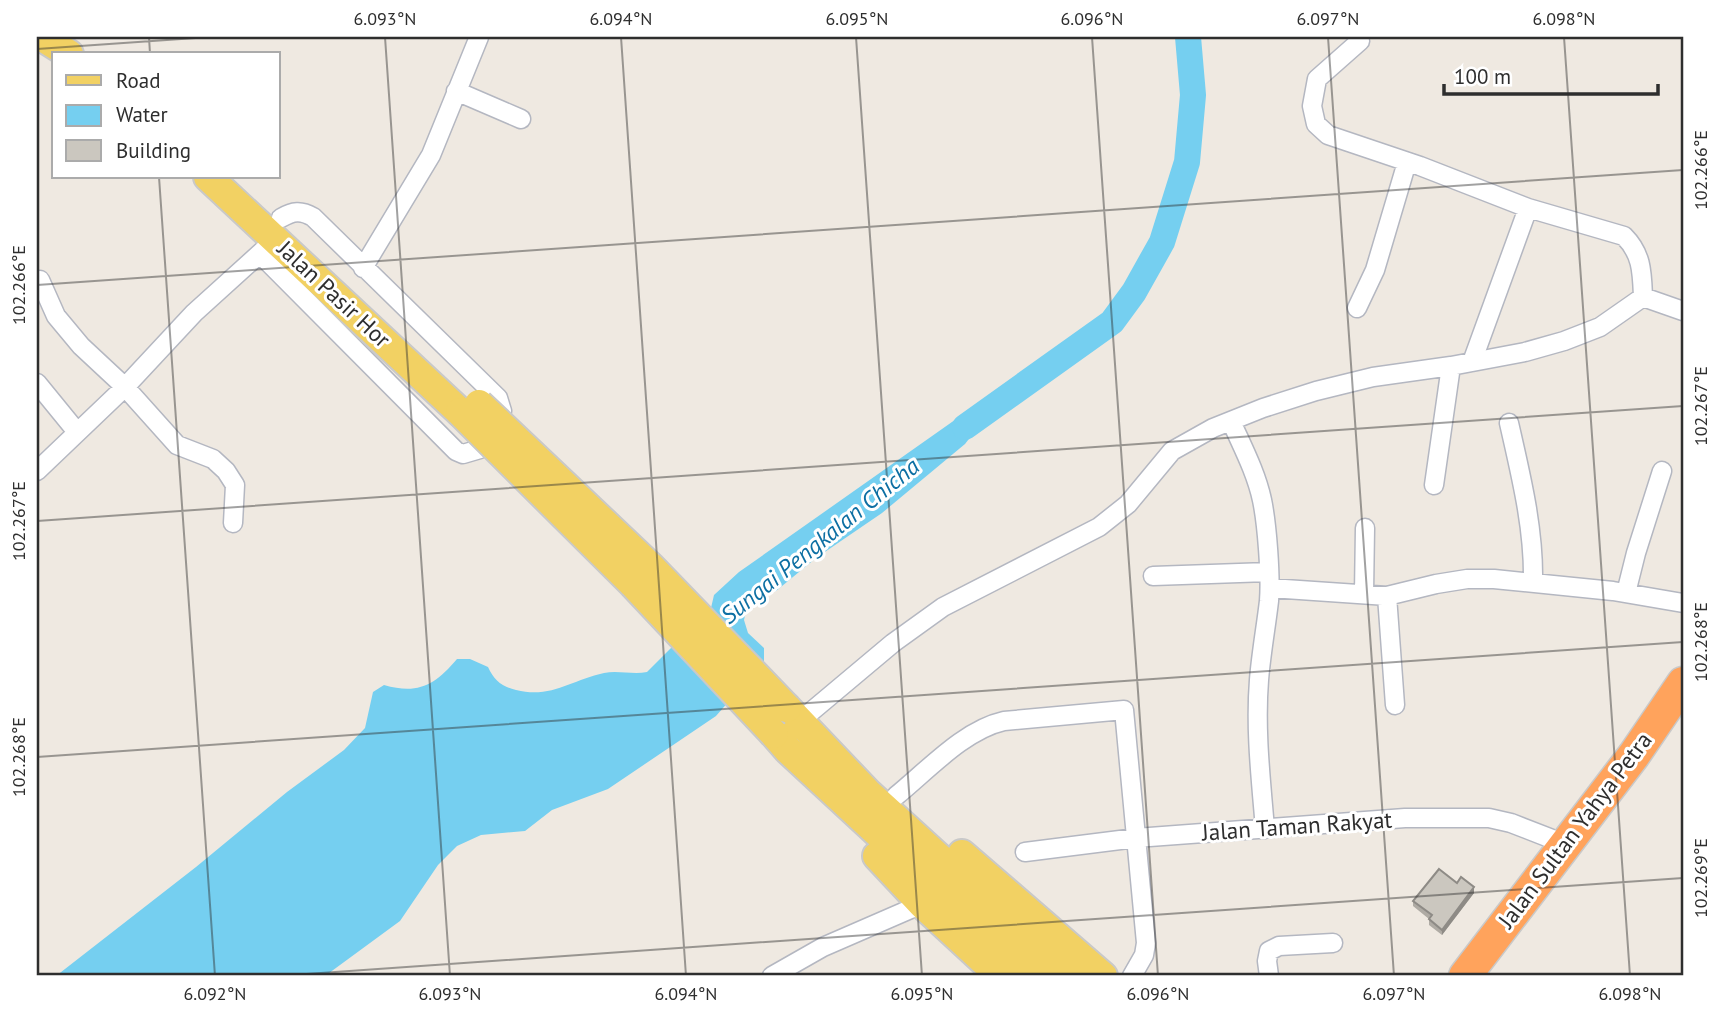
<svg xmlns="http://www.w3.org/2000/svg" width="1720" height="1013" font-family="'PT Sans',sans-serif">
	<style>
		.water { fill: #75cff0 }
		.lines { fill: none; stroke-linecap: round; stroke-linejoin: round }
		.river { stroke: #75cff0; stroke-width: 26 }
		.street-casing { stroke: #b4b7c1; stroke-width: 21 }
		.primary-casing { stroke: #c9c9c9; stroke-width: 32 }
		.highway-casing { stroke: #c9c9c9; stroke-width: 35 }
		.street { stroke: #fff; stroke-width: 18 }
		.primary { stroke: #f2d163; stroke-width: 28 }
		.highway { stroke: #ffa35c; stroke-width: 32 }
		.primary-bridge-casing { stroke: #c9c9c9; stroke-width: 32; stroke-linecap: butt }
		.primary-bridge { stroke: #f2d163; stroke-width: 28 }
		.wall { fill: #afaba4 }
		.shaded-wall { fill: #8e8b86 }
		.building { fill: #cbc7bf; stroke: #8e8b86; stroke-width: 2 }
		.ticks { fill: none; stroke: #2e2e2e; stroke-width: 2; stroke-opacity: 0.45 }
		.labels { text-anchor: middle; stroke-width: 6; stroke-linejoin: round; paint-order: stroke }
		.street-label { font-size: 23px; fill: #2e2e2e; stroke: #fff }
		.water-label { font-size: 24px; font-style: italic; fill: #0d6fa3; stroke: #fff }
		.neatline { fill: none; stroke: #2e2e2e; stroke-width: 2.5 }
		.ticks-label { font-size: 18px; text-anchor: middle; fill: #2e2e2e }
	</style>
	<rect width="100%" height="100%" fill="#efe9e1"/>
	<!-- water -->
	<path class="water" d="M 997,403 L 965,444 L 882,513 L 816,558 L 776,591 L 755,597 L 747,607 L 744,620 L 748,633 L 764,648 L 764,661 L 716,716 L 608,789 L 552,810 L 525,831 L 481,835 L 457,846 L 438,865 L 400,921 L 325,976 L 56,976 L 196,867 L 287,792 L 344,750 L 365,728 L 373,692 L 384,685 C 418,695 435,685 457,659 L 470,659 L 488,667 C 494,680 502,687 516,690 C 551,699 571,680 604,673 C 618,670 633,675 647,672 L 711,608 L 714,595 L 739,572 L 969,410 Z"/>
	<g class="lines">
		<!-- river -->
		<path class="river" d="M 965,427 L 1112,322 L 1134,292 L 1162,242 L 1187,162 L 1193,95 L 1188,37"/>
		<!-- street casing -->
		<g class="street-casing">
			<path id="street" d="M 1360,41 L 1317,79 L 1312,106 L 1316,124 L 1328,135 L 1420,166 L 1528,208 L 1624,236 C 1642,254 1642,272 1643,297
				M 456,91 L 521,119
				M 260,254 L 456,451 L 463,454 L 480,449 L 502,411 L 498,398 L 313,217 C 301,210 293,211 281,218
				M 363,268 L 431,155 L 479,37
				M 40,280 L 56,316 L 81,346 L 125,387 L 177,445 L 213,459 L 226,471 L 235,485 L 233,523
				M 1357,308 L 1375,270 L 1407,162
				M 1472,362 L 1528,208
				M 37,383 L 77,432
				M 1231,421 C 1242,446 1256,472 1262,500 C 1267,524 1271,576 1269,601 C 1266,627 1261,654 1259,680 C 1255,730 1261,780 1265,829
				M 1509,423 C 1521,476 1534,528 1533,582
				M 37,471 L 125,387 L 194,313 L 267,247
				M 1434,485 L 1451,366
				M 1153,576 L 1268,572
				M 1270,588 L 1387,596 L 1436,584 L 1467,579 L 1494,579 L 1613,591 L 1683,603
				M 1364,593 L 1365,528
				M 1626,593 L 1636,553 L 1662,471
				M 1387,596 L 1395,705
				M 800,721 L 893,643 L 943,607 L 1099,527 L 1128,504 L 1172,451 L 1213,428 L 1263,408 L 1316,391 L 1373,377 L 1451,366 L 1525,352 L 1564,341 L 1600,327 L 1643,297 L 1683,311
				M 896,796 C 928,770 964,730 1004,721 L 1124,710 L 1146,943 L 1144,955 L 1132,976
				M 1025,852 L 1136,838 L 1405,818 L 1489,818 L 1511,823 L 1565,844
				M 772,976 L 823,947 L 922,904
				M 1269,976 L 1267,961 L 1269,951 L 1279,946 L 1333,943"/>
		</g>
		<!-- primary casing -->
		<g class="primary-casing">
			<path id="primary" d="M 42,37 L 69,54
				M 208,177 L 460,412
				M 787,708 L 867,792 L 1069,976
				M 774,734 L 788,750 L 1032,976
				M 962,854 L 1103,976
				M 877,856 L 922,904 L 1000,976"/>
		</g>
		<!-- highway casing -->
		<g class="highway-casing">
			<path id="highway" d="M 1465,976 L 1634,755 L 1683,683"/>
		</g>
		<!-- street -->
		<use href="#street" class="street"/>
		<!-- primary -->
		<use href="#primary" class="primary"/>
		<!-- highway -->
		<use href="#highway" class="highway"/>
		<!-- primary-bridge casing -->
		<g class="primary-bridge-casing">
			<path id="primary-bridge" d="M 479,404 L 651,567 L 787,708
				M 460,412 L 633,584 L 774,734"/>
		</g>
		<!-- primary-bridge -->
		<use href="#primary-bridge" class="primary-bridge"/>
	</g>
	<!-- wall -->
	<path class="wall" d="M 1457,883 L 1474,893 L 1442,935 L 1429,925 L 1429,919 L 1413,906 L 1413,901 Z"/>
	<!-- shaded-wall -->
	<path class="shaded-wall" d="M 1474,887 L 1474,893 L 1442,935 L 1442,930 Z"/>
	<!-- building -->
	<path class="building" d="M 1439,869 L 1457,883 L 1461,877 L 1474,887 L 1442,930 L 1429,919 L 1432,915 L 1413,901 Z"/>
	<!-- ticks -->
	<path class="ticks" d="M 149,37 L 150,54M 385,37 L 450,976M 621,37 L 686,976M 856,37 L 922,976M 1092,37 L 1158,976M 1328,37 L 1394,976M 1564,37 L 1630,976M 37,49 L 210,37M 159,177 L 215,976M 37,285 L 1683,170M 37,521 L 1683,406M 37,757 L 1683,642M 278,976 L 1683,878"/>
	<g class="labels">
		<!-- street labels -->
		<g class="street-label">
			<text transform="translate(334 294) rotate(43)" y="8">Jalan Pasir Hor</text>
			<text transform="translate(1297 826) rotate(-4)" y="8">Jalan Taman Rakyat</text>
			<text transform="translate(1575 830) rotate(-53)" y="8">Jalan Sultan Yahya Petra</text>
		</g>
		<!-- water labels -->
		<g class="water-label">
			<text transform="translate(820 541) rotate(-39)" y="8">Sungai Pengkalan Chicha</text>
		</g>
	</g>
	<!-- border -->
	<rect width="1720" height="1013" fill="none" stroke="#ffffff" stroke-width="77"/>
	<!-- legend -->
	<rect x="52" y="52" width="228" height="126" fill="#ffffff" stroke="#ababab" stroke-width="2"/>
	<rect x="66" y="75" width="35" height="10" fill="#f2d163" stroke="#ababab" stroke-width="2"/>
	<text x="116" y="88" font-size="21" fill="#2e2e2e">Road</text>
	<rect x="66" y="105" width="35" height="21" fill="#75cff0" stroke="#ababab" stroke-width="2"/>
	<text x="116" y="122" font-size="21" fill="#2e2e2e">Water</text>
	<rect x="66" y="140" width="35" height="21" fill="#cbc7bf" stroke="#ababab" stroke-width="2"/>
	<text x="116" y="158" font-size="21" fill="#2e2e2e">Building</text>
	<!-- scale -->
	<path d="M1444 84v10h214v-10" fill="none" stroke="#2e2e2e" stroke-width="3.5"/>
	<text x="1454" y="84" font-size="21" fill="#2e2e2e" stroke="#ffffff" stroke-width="5" paint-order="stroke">100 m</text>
	<rect x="38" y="38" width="1644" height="936" class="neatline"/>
	<g class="ticks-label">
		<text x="385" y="25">6.093°N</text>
		<text x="621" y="25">6.094°N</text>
		<text x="857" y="25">6.095°N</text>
		<text x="1092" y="25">6.096°N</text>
		<text x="1328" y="25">6.097°N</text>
		<text x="1564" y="25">6.098°N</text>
		<text transform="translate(1701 170) rotate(-90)" y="6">102.266°E</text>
		<text transform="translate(19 285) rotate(-90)" y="6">102.266°E</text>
		<text transform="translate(1701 406) rotate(-90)" y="6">102.267°E</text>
		<text transform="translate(19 521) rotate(-90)" y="6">102.267°E</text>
		<text transform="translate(1701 642) rotate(-90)" y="6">102.268°E</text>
		<text transform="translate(19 757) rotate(-90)" y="6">102.268°E</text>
		<text transform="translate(1701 878) rotate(-90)" y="6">102.269°E</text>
		<text x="215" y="1000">6.092°N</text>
		<text x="450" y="1000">6.093°N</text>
		<text x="686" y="1000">6.094°N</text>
		<text x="922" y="1000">6.095°N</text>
		<text x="1158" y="1000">6.096°N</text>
		<text x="1394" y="1000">6.097°N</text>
		<text x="1630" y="1000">6.098°N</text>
	</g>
</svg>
